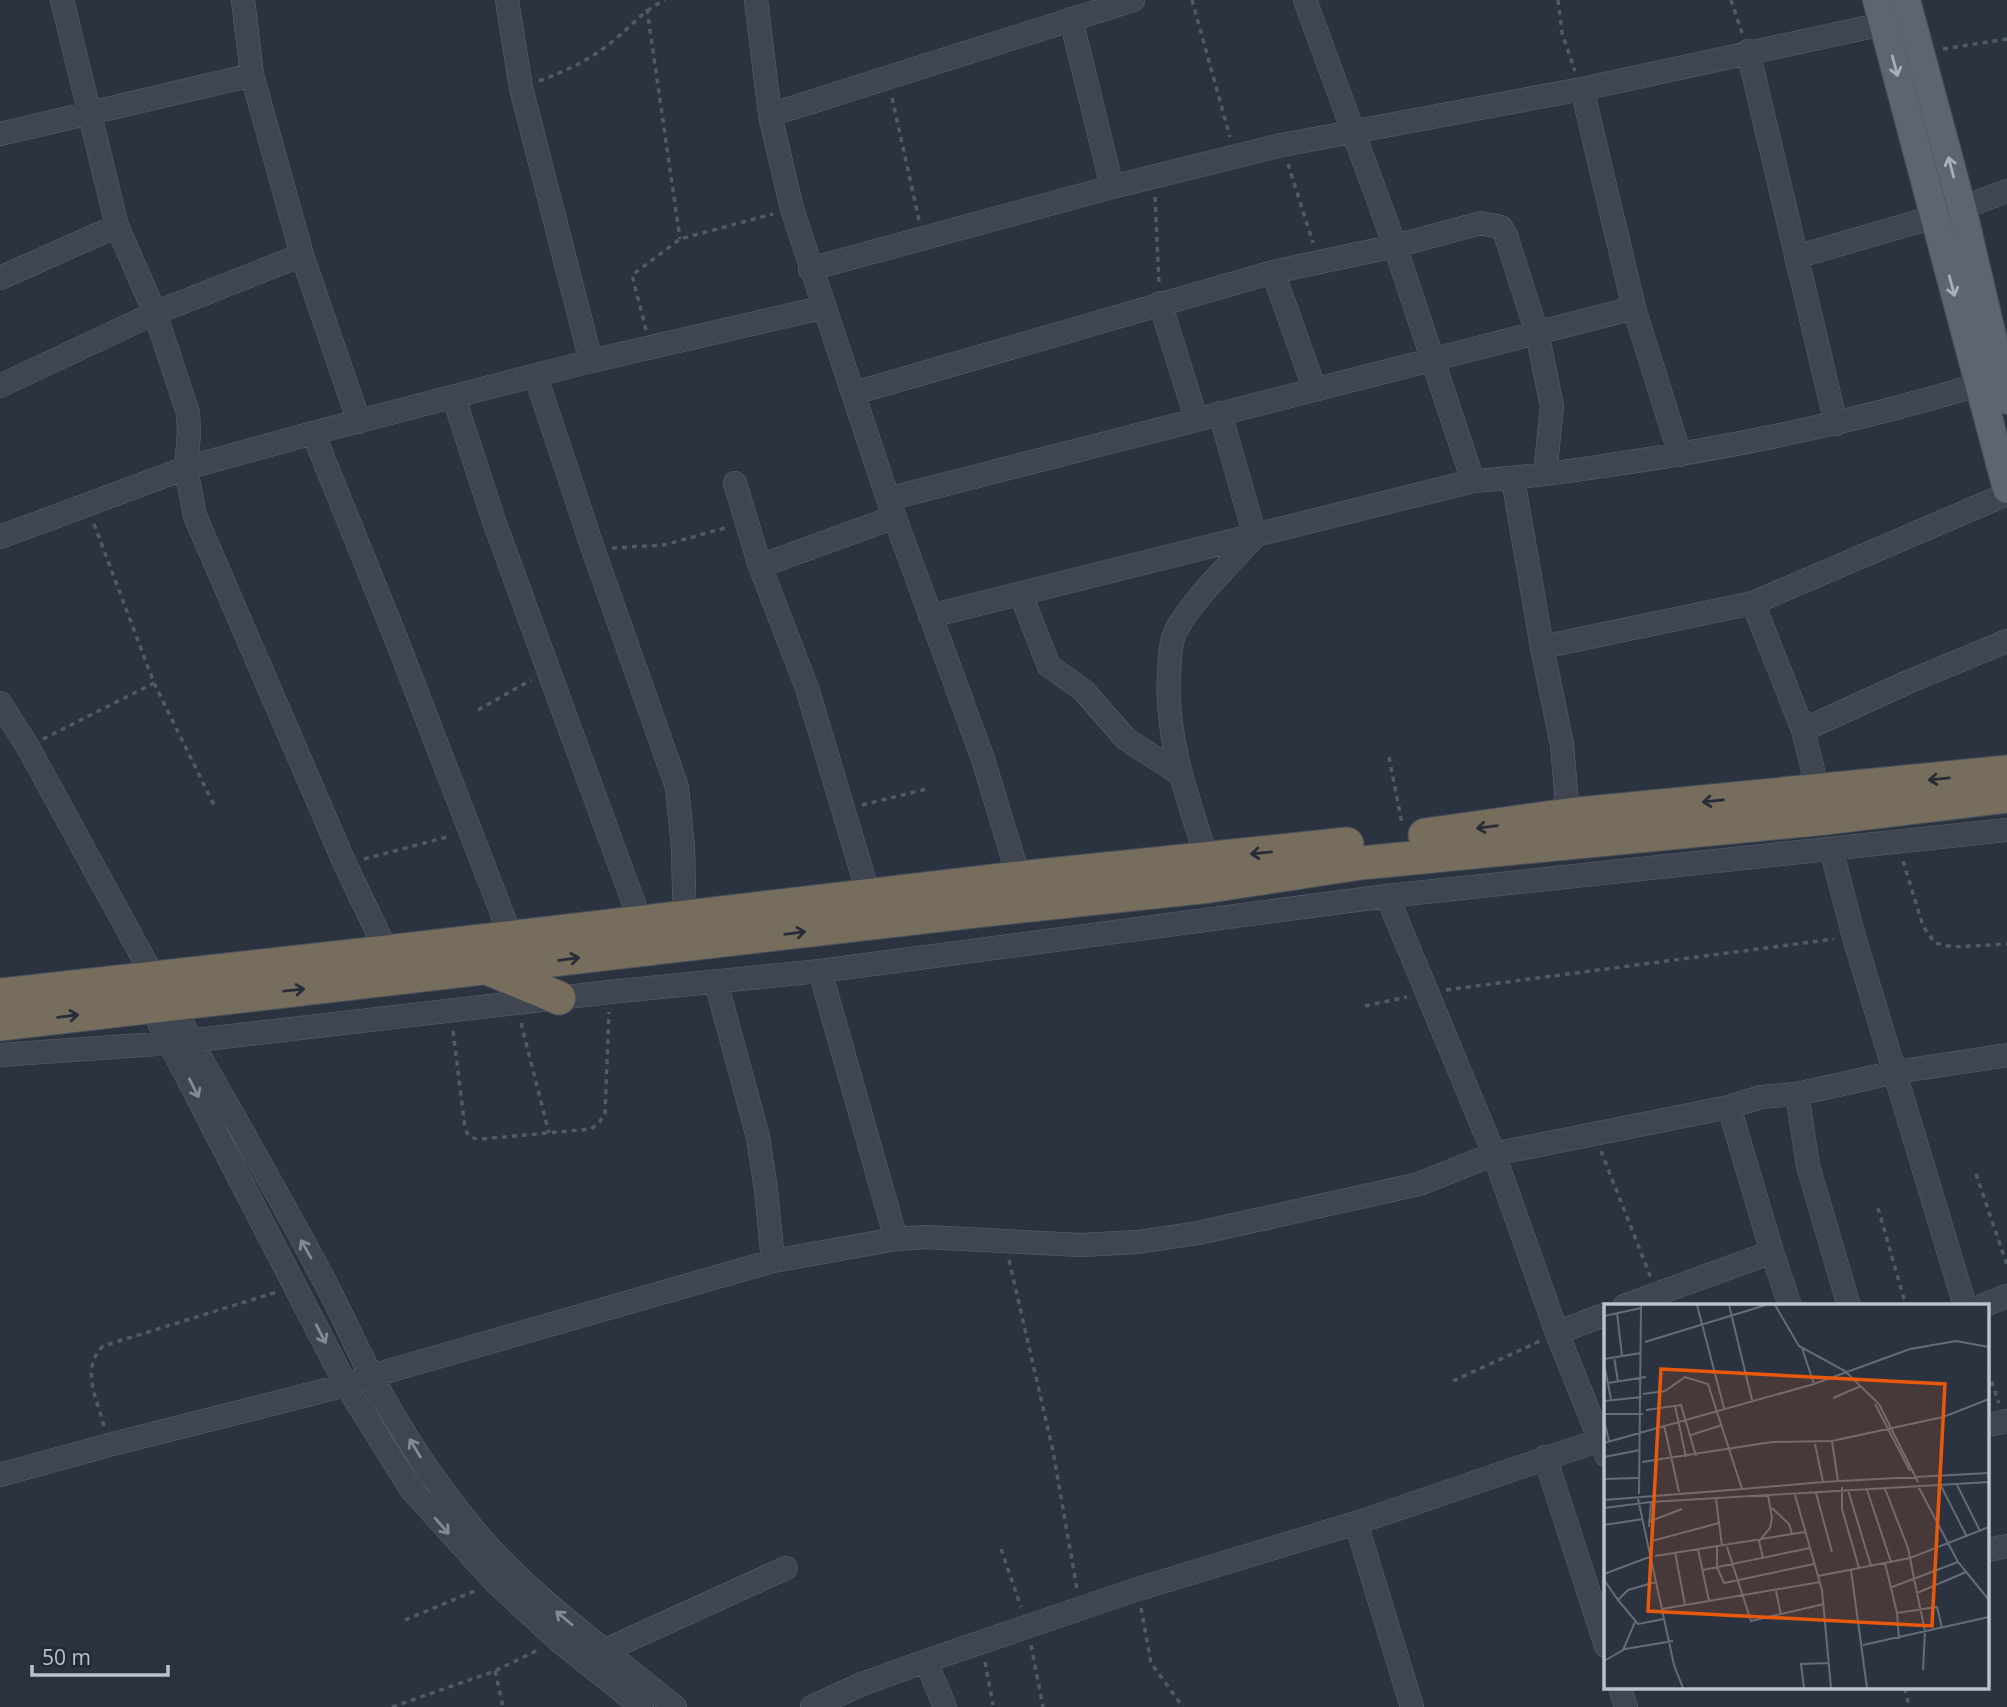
<svg xmlns="http://www.w3.org/2000/svg" width="2007" height="1707" font-family="'Open Sans',sans-serif">
	<style>
		.lines { fill: none; stroke-linecap: round; stroke-linejoin: round }
		.minor-casing { stroke: #5d636e; stroke-width: 24 }
		.major-casing { stroke: #484e5a; stroke-width: 30 }
		.highway-casing { stroke: #49505b; stroke-width: 35 }
		.path { stroke: #4d5d60; stroke-width: 3.5; stroke-dasharray: 5 5; stroke-linecap: butt }
		.minor { stroke: #3f4651; stroke-width: 23 }
		.major { stroke: #5d6570; stroke-width: 28 }
		.highway { stroke: #766d5d; stroke-width: 33 }
		.oneway { stroke: #a9afb9 }
		.oneway2 { stroke: #272d38 }
		.oneway3 { stroke: #848a94 }
		.inset-road { fill: none; stroke: #656c78; stroke-width: 2 }
		.view { fill: #e8590c; fill-opacity: 0.15; stroke: #e8590c; stroke-width: 3.5 }
		.inset-edge { fill: none; stroke: #bcc1cb; stroke-width: 3.5 }
	</style>
	<rect width="100%" height="100%" fill="#2b3341"/>
	<g class="lines">
		<!-- minor casing -->
		<g class="minor-casing">
			<path id="minor" d="M 62,0 L 117,226 L 155,313 L 188,413 L 189,433 L 186,468 L 195,516 L 345,864 L 387,952
				M 243,0 L 252,75
				M 507,0 L 521,88 L 591,361
				M 756,0 L 770,115 L 792,209 L 888,499 L 983,759 L 1019,878
				M 1305,0 L 1395,246 L 1473,481
				M 1071,19 L 1112,187
				M 1748,51 L 1836,424
				M 1582,89 L 1634,308 L 1680,455
				M 770,115 L 1133,0
				M 0,134 L 252,75 L 302,255 L 359,422
				M 1962,208 L 2007,191
				M 1796,257 L 1934,217
				M 810,269 L 1112,187 L 1282,145 L 1582,89 L 1911,18
				M 1273,272 L 1315,390
				M 0,278 L 117,226
				M 1160,303 L 1196,418
				M 536,377 L 593,549 L 677,787 L 683,848 L 685,931
				M 0,386 L 155,313 L 302,255
				M 854,393 L 1273,272 L 1395,246 L 1481,223 L 1501,227 L 1506,236 L 1537,333 L 1552,406 L 1545,474
				M 454,398 L 495,524 L 641,923
				M 313,433 L 397,641 L 511,937
				M 1513,479 L 1542,647 L 1562,745 L 1568,815
				M 735,483 L 760,566 L 807,688 L 869,896
				M 888,499 L 1634,308
				M 0,537 L 186,468 L 313,433 L 591,361 L 825,307
				M 760,566 L 895,517
				M 1021,595 L 1049,666 L 1083,690 L 1126,739 L 1180,774
				M 1753,603 L 1803,730 L 1818,791
				M 930,616 L 1473,481 C 1519,478 1565,472 1610,465 C 1735,447 1858,421 1978,385
				M 1542,647 L 1753,603 L 2007,494
				M 0,703 L 28,747 L 153,976
				M 1803,730 L 1908,682 L 2007,641
				M 1831,849 L 1854,937 L 1965,1306
				M 1208,871 L 1207,858 C 1187,797 1165,737 1169,672 C 1170,656 1170,639 1179,625 C 1199,593 1230,564 1255,536 L 1220,413
				M 820,971 L 1387,896
				M 716,982 L 758,1137 L 766,1190 L 773,1261
				M 173,1004 L 190,1039 C 236,1121 283,1202 326,1284 C 342,1314 355,1345 371,1375 C 399,1428 434,1482 473,1529 C 531,1598 606,1650 675,1707
				M 151,1007 L 346,1385 L 411,1489 L 495,1582 L 558,1640 L 642,1707
				M 0,1055 L 171,1043 L 610,992 L 820,971 L 896,1239
				M 1797,1094 L 1808,1166 L 1849,1306
				M 1729,1107 L 1772,1252 L 1790,1306
				M 1624,1306 L 1772,1252
				M 1982,1306 L 2007,1296
				M 1557,1333 L 1606,1314
				M 1988,1425 L 2007,1421
				M 1606,1455 L 1557,1333 L 1494,1154 L 1387,896 L 2007,830
				M 1545,1457 L 1606,1646
				M 0,1475 L 109,1445 L 346,1385 L 371,1376 L 773,1261 L 896,1239 L 926,1237 L 1081,1245 L 1138,1242 L 1198,1233 L 1419,1184 L 1494,1154 L 1729,1107 L 1761,1097 L 1797,1094 L 1896,1072 L 2007,1055
				M 1356,1523 L 1412,1707
				M 1988,1550 L 2007,1546
				M 596,1658 L 606,1650 L 786,1568
				M 926,1661 L 945,1707
				M 1620,1688 L 1626,1707
				M 812,1707 L 862,1684 L 926,1661 L 1138,1589 L 1356,1523 L 1606,1438"/>
		</g>
		<!-- major casing -->
		<g class="major-casing">
			<path id="major" d="M 1877,0 L 2007,489
				M 1906,0 L 1962,208 L 2007,400"/>
		</g>
		<!-- highway casing -->
		<g class="highway-casing">
			<path id="highway" d="M 1425,835 L 1568,815 L 2007,772
				M 492,970 L 559,998
				M 0,995 L 387,952 L 1019,878 L 1347,844
				M 0,1024 L 975,911 L 1210,886 L 1361,863 L 1826,818 L 2007,796"/>
		</g>
		<!-- path -->
		<path class="path" d="M 1192,0 L 1230,137
			M 1558,0 L 1562,33 L 1575,71
			M 1731,0 L 1742,33
			M 647,9 L 680,239
			M 1943,49 L 2007,39
			M 539,81 C 566,71 590,60 613,41 C 632,26 642,11 665,0
			M 892,98 L 919,220
			M 1288,164 L 1313,243
			M 1155,197 L 1159,283
			M 646,330 L 632,275 L 680,239 L 773,214
			M 94,524 L 154,683 L 214,805
			M 612,548 L 664,545 L 728,527
			M 478,710 L 531,680
			M 43,739 L 154,683
			M 1389,757 L 1402,824
			M 862,805 L 927,789
			M 364,859 L 451,836
			M 1903,861 L 1923,926 L 1935,943 L 1953,947 L 2007,944
			M 1446,990 L 1834,939
			M 1365,1006 L 1407,997
			M 521,1023 L 549,1133
			M 453,1031 L 465,1128 C 468,1137 472,1139 482,1139 L 591,1129 L 599,1123 L 605,1113 L 609,1012
			M 1601,1151 L 1651,1278
			M 1976,1174 L 2007,1265
			M 1878,1208 L 1906,1306
			M 1009,1260 L 1053,1451 L 1077,1589
			M 1988,1372 L 1999,1403
			M 1453,1381 L 1540,1341
			M 104,1426 C 97,1399 80,1369 103,1346 L 277,1292
			M 1001,1549 L 1021,1607
			M 1141,1608 L 1151,1663 L 1183,1707
			M 405,1620 L 477,1590
			M 1031,1645 L 1043,1707
			M 985,1662 L 993,1705
			M 495,1671 L 503,1707
			M 1905,1688 L 1909,1707
			M 392,1707 L 495,1671 L 540,1649"/>
		<!-- minor -->
		<use href="#minor" class="minor"/>
		<!-- major -->
		<use href="#major" class="major"/>
		<!-- highway -->
		<use href="#highway" class="highway"/>
	</g>
	<!-- one-way arrows -->
	<defs><path id="oneway-shaft" d="M-6 0H5M1.5-3L5.5 0L1.5 3" fill="none" stroke-width="1.6" stroke-linecap="round" stroke-linejoin="round" transform="scale(1.75)"/></defs>
	<g class="oneway">
		<use href="#oneway-shaft" transform="translate(1895 66) rotate(75)"/>
		<use href="#oneway-shaft" transform="translate(1951 167) rotate(-105)"/>
		<use href="#oneway-shaft" transform="translate(1952 286) rotate(75)"/>
	</g>
	<g class="oneway2">
		<use href="#oneway-shaft" transform="translate(1939 779) rotate(174)"/>
		<use href="#oneway-shaft" transform="translate(1713 801) rotate(174)"/>
		<use href="#oneway-shaft" transform="translate(1487 827) rotate(172)"/>
		<use href="#oneway-shaft" transform="translate(1261 853) rotate(174)"/>
		<use href="#oneway-shaft" transform="translate(795 933) rotate(-7)"/>
		<use href="#oneway-shaft" transform="translate(569 959) rotate(-7)"/>
		<use href="#oneway-shaft" transform="translate(294 990) rotate(-6)"/>
		<use href="#oneway-shaft" transform="translate(68 1016) rotate(-7)"/>
	</g>
	<g class="oneway3">
		<use href="#oneway-shaft" transform="translate(194 1088) rotate(63)"/>
		<use href="#oneway-shaft" transform="translate(306 1249) rotate(-119)"/>
		<use href="#oneway-shaft" transform="translate(321 1334) rotate(63)"/>
		<use href="#oneway-shaft" transform="translate(415 1448) rotate(-121)"/>
		<use href="#oneway-shaft" transform="translate(442 1526) rotate(49)"/>
		<use href="#oneway-shaft" transform="translate(564 1618) rotate(-140)"/>
	</g>
	<!-- overview -->
	<g transform="translate(1604 1304)">
		<rect width="385" height="385" fill="#2b3341"/>
		<path class="inset-road" d="M 93,1 L 120,104M 125,1 L 148,96M 171,1 L 195,42 L 241,67 L 275,100 L 314,178M 13,9 L 18,51M 0,12 L 37,4M 41,38 L 162,1M 198,44 L 210,80M 10,53 L 14,78M 0,55 L 37,49M 0,60 L 7,95M 4,79 L 42,73M 229,94 L 257,82M 0,97 L 38,93M 271,100 L 306,167M 71,102 L 82,153M 42,106 L 77,101 L 92,152M 0,110 L 39,110M 0,116 L 5,137M 60,121 L 75,188M 87,131 L 118,121M 228,137 L 234,177M 0,139 L 210,80 L 306,45 L 352,37 L 385,43M 211,140 L 219,178 L 385,169M 0,153 L 36,146M 38,158 L 168,138 L 228,137 L 339,113 L 385,95M 0,175 L 34,174M 353,181 L 376,227M 314,182 L 354,258 L 385,296M 337,182 L 363,233M 238,183 L 238,205 L 255,264M 138,185 L 219,178M 281,185 L 304,244 L 313,289 L 321,327 L 319,366M 244,186 L 267,262M 263,186 L 287,258M 212,189 L 228,248M 35,190 L 37,1M 191,191 L 218,286 L 227,384M 34,195 L 70,361 L 79,384M 112,195 L 118,242M 0,196 L 138,185 L 104,80 L 81,73 L 61,87 L 39,90M 0,204 L 47,198 L 385,178M 168,204 L 185,220 L 188,230M 44,218 L 78,205M 0,221 L 39,215M 45,223 L 47,198M 48,237 L 115,219M 113,243 L 113,263 L 120,279 L 210,260M 123,243 L 147,317 L 220,300M 94,245 L 105,297M 71,248 L 81,301M 51,252 L 201,228M 159,254 L 155,237 L 166,224 L 168,214 L 164,191M 281,259 L 293,309 L 333,303 L 338,324M 99,266 L 206,244M 247,266 L 263,384M 0,270 L 48,252M 214,272 L 306,254 L 385,223M 0,276 L 14,296M 52,278 L 24,286 L 14,296 L 34,320 L 60,315M 288,283 L 354,258M 172,287 L 177,311M 313,289 L 362,268M 58,305 L 216,278M 293,309 L 295,335M 259,341 L 385,313M 19,346 L 31,318M 0,357 L 21,345 L 69,337M 200,384 L 197,360 L 225,359"/>
		<path class="view" d="M 57,65 L 341,80 L 328,322 L 44,307 Z"/>
		<rect width="385" height="385" class="inset-edge"/>
	</g>
	<!-- scale -->
	<path d="M32 1665v10h136v-10" fill="none" stroke="#bcc1cb" stroke-width="3.5"/>
	<text x="42" y="1665" font-size="21" fill="#bcc1cb" stroke="#232a36" stroke-width="5" paint-order="stroke">50 m</text>
</svg>
